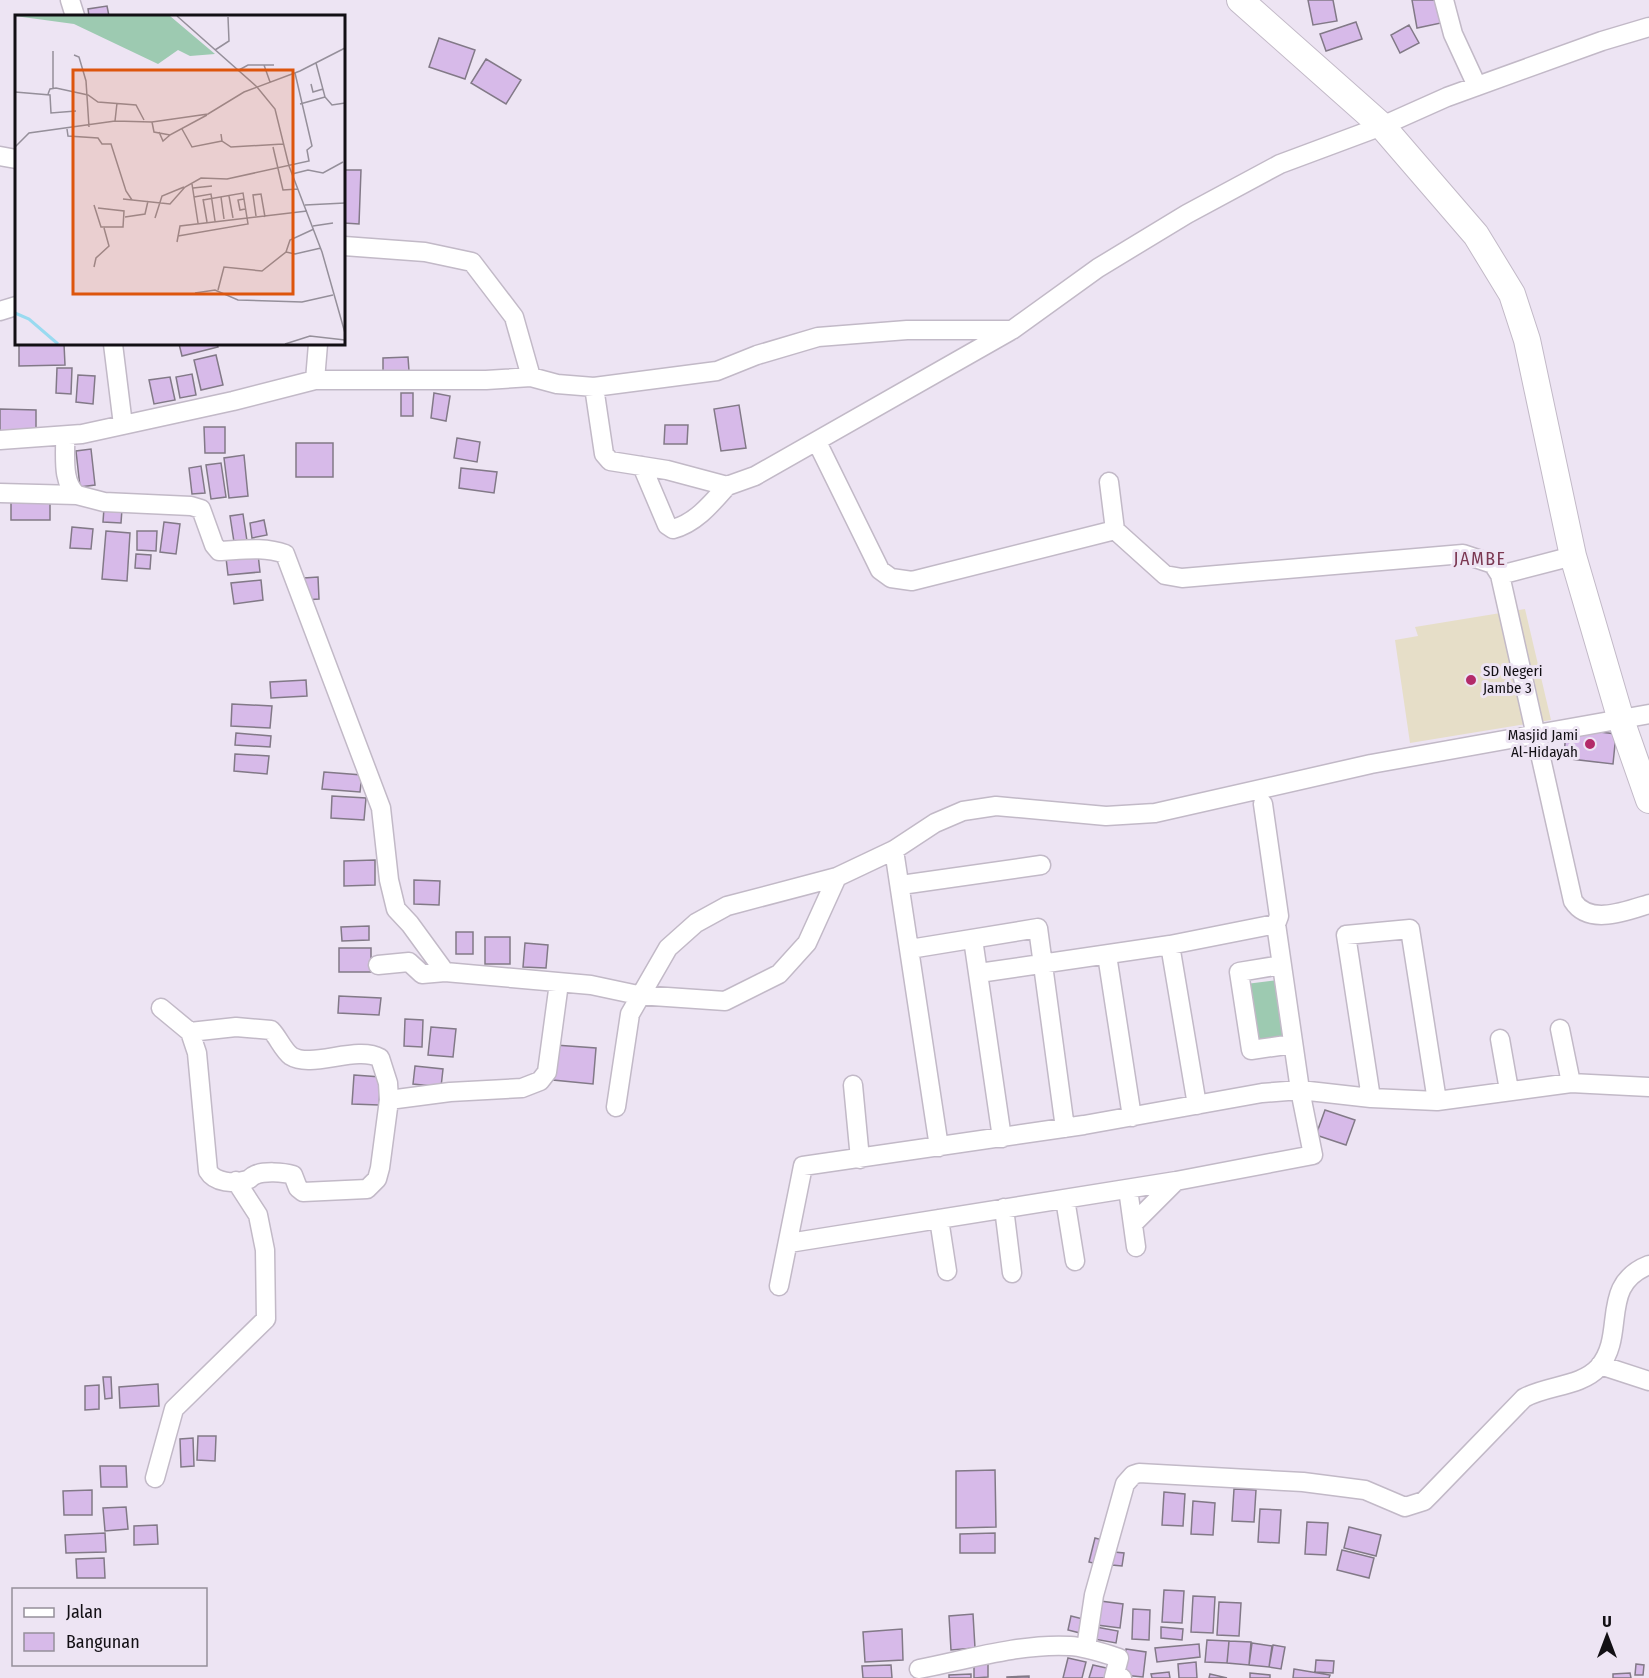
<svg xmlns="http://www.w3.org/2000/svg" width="1649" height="1678" font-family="'Fira Sans Condensed',sans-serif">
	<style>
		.education { fill: #e6dec8 }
		.green { fill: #9dcab1 }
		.building { fill: #d7bae9; stroke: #827987; stroke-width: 1.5 }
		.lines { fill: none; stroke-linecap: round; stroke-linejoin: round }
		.street-casing { stroke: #c2b9c7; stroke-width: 21 }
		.secondary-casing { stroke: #c2b9c7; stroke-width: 28 }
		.street { stroke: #fff; stroke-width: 18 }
		.secondary { stroke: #fff; stroke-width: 26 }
		.poi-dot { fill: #b32a69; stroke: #ede4f3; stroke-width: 2 }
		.labels { text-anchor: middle; stroke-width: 6; stroke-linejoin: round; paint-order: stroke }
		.poi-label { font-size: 15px; fill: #120f14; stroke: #ede4f3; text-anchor: start }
		.quarter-label { font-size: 18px; letter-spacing: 1.5px; fill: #7b3751; stroke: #ede4f3 }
		.inset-river { fill: none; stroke: #99daf0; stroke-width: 3 }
		.inset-road { fill: none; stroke: #958f9a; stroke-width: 1.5 }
		.view { fill: #dd550c; fill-opacity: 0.15; stroke: #dd550c; stroke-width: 3 }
		.inset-edge { fill: none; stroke: #120f14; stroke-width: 3 }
	</style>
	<rect width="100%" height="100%" fill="#ede4f3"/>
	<!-- education -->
	<path class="education" d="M 1525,609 L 1551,720 L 1410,743 L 1395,640 L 1418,636 L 1415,627 Z"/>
	<!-- green -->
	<path class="green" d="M 1278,980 L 1286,1036 L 1254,1040 L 1246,984 Z"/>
	<!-- building -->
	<path class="building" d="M 1308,0 L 1333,0 L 1337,21 L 1313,25 Z
		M 1412,0 L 1438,0 L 1441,23 L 1417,28 Z
		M 107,6 L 109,16 L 89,16 L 88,9 Z
		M 1356,22 L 1362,39 L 1326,51 L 1320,34 Z
		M 1409,25 L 1419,43 L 1400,53 L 1391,35 Z
		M 439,38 L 475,50 L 465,79 L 429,67 Z
		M 486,59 L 521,80 L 506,104 L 471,83 Z
		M 345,170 L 361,170 L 359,224 L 344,223 Z
		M 19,344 L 64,344 L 65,365 L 19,366 Z
		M 179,344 L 217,344 L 218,347 L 182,356 Z
		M 216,355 L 223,385 L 201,390 L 194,360 Z
		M 408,357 L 409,371 L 383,372 L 383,358 Z
		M 57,368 L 72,368 L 71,394 L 56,393 Z
		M 192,374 L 196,395 L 180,398 L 176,377 Z
		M 78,375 L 95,376 L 93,404 L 76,402 Z
		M 170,377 L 175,400 L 154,404 L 149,380 Z
		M 401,393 L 413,393 L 413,416 L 401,416 Z
		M 434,393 L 450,396 L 446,421 L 431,418 Z
		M 739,405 L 746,448 L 721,451 L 714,409 Z
		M 0,409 L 36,410 L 36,433 L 0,432 Z
		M 665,425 L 688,425 L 687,444 L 664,444 Z
		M 204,427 L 225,427 L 225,453 L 205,453 Z
		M 457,438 L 480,442 L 477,462 L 454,458 Z
		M 296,443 L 333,443 L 333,477 L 296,477 Z
		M 91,449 L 95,485 L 80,487 L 76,451 Z
		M 244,455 L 248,496 L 229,498 L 224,458 Z
		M 221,463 L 226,497 L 211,499 L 206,465 Z
		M 201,466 L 205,493 L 192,494 L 189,468 Z
		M 461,468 L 497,472 L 494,493 L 459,488 Z
		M 11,498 L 50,498 L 50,520 L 11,520 Z
		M 104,508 L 122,509 L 121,523 L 103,522 Z
		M 243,514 L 247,541 L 234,542 L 230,516 Z
		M 264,520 L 267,535 L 252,538 L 250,523 Z
		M 164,522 L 180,524 L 176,554 L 160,552 Z
		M 72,527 L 93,529 L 91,549 L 70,548 Z
		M 106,531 L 130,533 L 127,581 L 102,579 Z
		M 137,531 L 157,531 L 156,551 L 137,550 Z
		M 136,554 L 151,555 L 150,569 L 135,568 Z
		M 258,554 L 260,572 L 228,575 L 226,558 Z
		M 318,577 L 319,599 L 305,600 L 304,578 Z
		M 261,580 L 263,600 L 234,604 L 231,583 Z
		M 306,680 L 307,696 L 271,698 L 270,682 Z
		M 232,704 L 272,706 L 270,728 L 231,726 Z
		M 1575,729 L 1616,734 L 1613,764 L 1571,759 L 1572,755 L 1564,754 L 1566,733 Z
		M 236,733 L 271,736 L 270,747 L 235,745 Z
		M 235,754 L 269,756 L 267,774 L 234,771 Z
		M 324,772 L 362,775 L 360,792 L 322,789 Z
		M 332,796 L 366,798 L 364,820 L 331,818 Z
		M 375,860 L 375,885 L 344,886 L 344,861 Z
		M 414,880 L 440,881 L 439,905 L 414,904 Z
		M 369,926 L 369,940 L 342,941 L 341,927 Z
		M 456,932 L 473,932 L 473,954 L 456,954 Z
		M 485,937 L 510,937 L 510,964 L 485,964 Z
		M 525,943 L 548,945 L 546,968 L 523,967 Z
		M 339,948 L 371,948 L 371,972 L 339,972 Z
		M 339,996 L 381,998 L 379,1015 L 338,1013 Z
		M 405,1019 L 423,1020 L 422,1047 L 404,1046 Z
		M 431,1027 L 456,1029 L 453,1057 L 428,1055 Z
		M 555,1045 L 596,1048 L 593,1084 L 553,1080 Z
		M 415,1066 L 443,1069 L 441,1087 L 413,1084 Z
		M 354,1075 L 381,1077 L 379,1105 L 352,1104 Z
		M 1325,1110 L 1355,1120 L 1346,1145 L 1316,1135 Z
		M 103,1377 L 111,1377 L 112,1398 L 105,1399 Z
		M 158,1384 L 159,1406 L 120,1408 L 119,1387 Z
		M 99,1385 L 99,1409 L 85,1410 L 85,1386 Z
		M 198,1436 L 216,1436 L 215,1461 L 197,1460 Z
		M 193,1438 L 194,1466 L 181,1467 L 180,1439 Z
		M 100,1466 L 126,1466 L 127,1487 L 101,1487 Z
		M 995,1470 L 996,1527 L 956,1528 L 956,1471 Z
		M 1234,1489 L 1256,1490 L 1254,1522 L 1232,1521 Z
		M 92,1490 L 92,1515 L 64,1515 L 63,1491 Z
		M 1164,1492 L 1185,1494 L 1183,1526 L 1162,1525 Z
		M 1193,1501 L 1215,1503 L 1213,1535 L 1191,1534 Z
		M 126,1507 L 128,1529 L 105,1531 L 103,1508 Z
		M 1260,1509 L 1281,1510 L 1279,1543 L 1258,1542 Z
		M 1307,1522 L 1328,1523 L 1326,1555 L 1305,1554 Z
		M 157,1525 L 158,1544 L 134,1545 L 134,1526 Z
		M 1349,1527 L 1381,1535 L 1376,1556 L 1344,1548 Z
		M 105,1533 L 106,1552 L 66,1553 L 65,1535 Z
		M 995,1533 L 995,1553 L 960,1553 L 960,1534 Z
		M 1095,1538 L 1106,1541 L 1101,1565 L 1089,1562 Z
		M 1342,1550 L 1374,1558 L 1369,1578 L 1337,1570 Z
		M 1114,1552 L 1124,1553 L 1122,1566 L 1112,1565 Z
		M 104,1558 L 105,1578 L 77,1578 L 76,1559 Z
		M 1164,1590 L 1184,1591 L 1182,1623 L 1162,1622 Z
		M 1193,1596 L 1215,1597 L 1213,1633 L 1191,1632 Z
		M 1100,1601 L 1123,1604 L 1120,1628 L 1097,1625 Z
		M 1219,1602 L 1241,1603 L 1239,1636 L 1217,1635 Z
		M 1133,1609 L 1150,1610 L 1149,1640 L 1132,1639 Z
		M 973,1614 L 975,1648 L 951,1650 L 949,1616 Z
		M 1071,1616 L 1083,1619 L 1080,1633 L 1068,1630 Z
		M 1096,1627 L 1118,1631 L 1116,1643 L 1094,1639 Z
		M 1161,1627 L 1183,1629 L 1182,1640 L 1161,1638 Z
		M 902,1629 L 903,1660 L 865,1662 L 863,1632 Z
		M 1207,1640 L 1229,1641 L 1227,1663 L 1205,1662 Z
		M 1229,1641 L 1251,1642 L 1249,1665 L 1227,1663 Z
		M 1252,1643 L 1272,1646 L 1269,1667 L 1249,1665 Z
		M 1199,1644 L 1200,1657 L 1157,1662 L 1155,1648 Z
		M 1273,1645 L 1285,1647 L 1281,1669 L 1269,1667 Z
		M 1126,1649 L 1146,1652 L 1143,1677 L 1123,1675 Z
		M 1068,1658 L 1086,1662 L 1082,1678 L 1063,1678 Z
		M 1316,1660 L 1334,1661 L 1333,1673 L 1315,1672 Z
		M 988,1661 L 988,1677 L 974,1678 L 974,1662 Z
		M 1196,1662 L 1197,1678 L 1179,1678 L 1178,1664 Z
		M 1636,1664 L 1644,1665 L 1643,1675 L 1635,1675 Z
		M 891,1665 L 892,1678 L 863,1678 L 862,1666 Z
		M 1093,1665 L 1111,1669 L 1109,1678 L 1089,1678 Z
		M 1294,1669 L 1330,1675 L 1329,1678 L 1293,1678 Z
		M 1169,1672 L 1170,1678 L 1152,1678 L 1151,1674 Z
		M 1250,1673 L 1270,1675 L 1270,1678 L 1250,1678 Z
		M 1630,1673 L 1631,1678 L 1613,1678 L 1613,1674 Z
		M 971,1674 L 971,1678 L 949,1678 L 949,1675 Z
		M 1210,1674 L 1227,1678 L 1209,1678 Z
		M 1029,1676 L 1029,1678 L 1007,1678 L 1007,1677 Z"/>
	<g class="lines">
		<!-- street casing -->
		<g class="street-casing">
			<path id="street" d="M 70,0 L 75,16
				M 1444,0 L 1453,34 L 1477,86
				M 0,156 L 16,159
				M 344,246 L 425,252 L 472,262 L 514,317 L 531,377
				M 0,311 L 16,306
				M 113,344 L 123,425
				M 315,380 L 318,344
				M 594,387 L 604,454 L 610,461 L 667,470 L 727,486 L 755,476 L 1010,331
				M 65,436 C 66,454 61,482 77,495
				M 0,440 L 82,434 L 233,401 L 315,380 L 486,380 L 531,377 L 557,384 L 594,387 L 717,371 L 757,355 L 818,337 L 907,330 L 1012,330 L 1098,268 L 1187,214 L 1280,164 L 1382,126 L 1447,97 L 1602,41 L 1649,27
				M 817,442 L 880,570 L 891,578 L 912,581 L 1115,530
				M 642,466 L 667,525 L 673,529 C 696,523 712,503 727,486
				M 1109,482 L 1115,530 L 1165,575 L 1182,578 L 1463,554 L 1493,564 L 1500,575 L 1573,556
				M 0,493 L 77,495 L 104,502 L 191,506 L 201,509 L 214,545 L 219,551 C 241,550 264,546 285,554 L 381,808 L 389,880 L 396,909 L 410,924 L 445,972
				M 1500,575 L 1573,901 C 1589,926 1626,911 1649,904
				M 1263,804 L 1279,916 L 1276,924
				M 894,850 L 939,1147
				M 901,885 L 1041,865
				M 973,939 L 1002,1138
				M 1170,945 L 1197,1105
				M 910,949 L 1038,928 L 1065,1128
				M 1107,955 L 1132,1117
				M 378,965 L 409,962 L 422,974 L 445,972 L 591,985 L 638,995 L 725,1001 L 779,974 L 807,943 L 837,877 L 894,850 L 935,823 L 963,811 L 996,806 L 1106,816 L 1155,813 L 1371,764 L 1649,714
				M 1281,965 L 1239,972 L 1251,1050 L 1293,1044
				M 161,1008 L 190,1032 L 197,1053 L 208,1171 C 215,1183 234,1184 247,1180 C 251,1179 250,1177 255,1175 C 264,1171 283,1172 293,1175 L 298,1188 L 303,1192 L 367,1189 L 377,1179 L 380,1168 L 389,1100 L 388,1083 L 380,1058 C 357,1045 311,1069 291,1056 C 283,1050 278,1037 271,1030 L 236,1027 L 190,1032
				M 1560,1029 L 1571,1083
				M 1500,1039 L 1509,1090
				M 853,1085 L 860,1159
				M 1371,1098 L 1346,935 L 1410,929 L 1437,1101
				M 389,1100 L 450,1092 L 522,1088 L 540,1081 L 547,1072 L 559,983
				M 616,1107 L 630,1014 L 668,948 L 696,923 L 727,906 L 837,877
				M 1128,1189 L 1136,1247
				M 1065,1199 L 1075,1261
				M 1004,1208 L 1012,1273
				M 939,1219 L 947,1271
				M 1133,1224 L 1176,1181
				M 789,1243 L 1176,1181 L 1313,1155 L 1300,1090 L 1276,924 L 1170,945 L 979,973
				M 779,1286 L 803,1166 L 1084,1125 L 1262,1093 L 1300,1090 L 1371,1098 L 1437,1101 L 1571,1083 L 1649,1087
				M 1600,1365 L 1649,1381
				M 155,1478 L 174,1409 L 266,1319 L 265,1250 L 258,1215 L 236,1181
				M 1086,1648 L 1094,1595 L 1125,1484 L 1133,1475 L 1139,1473 L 1303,1482 L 1365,1490 L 1405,1507 L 1424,1501 L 1431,1494 L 1524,1398 C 1547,1385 1581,1387 1599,1367 C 1627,1334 1598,1285 1649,1265
				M 919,1669 C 965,1660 1022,1643 1070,1646 C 1087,1647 1103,1653 1119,1658 L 1114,1677 L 1122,1678"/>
		</g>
		<!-- secondary casing -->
		<g class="secondary-casing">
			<path id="secondary" d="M 1240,0 L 1382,126 L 1476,235 L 1512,294 L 1527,340 L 1573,556 L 1621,720 L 1649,800"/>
		</g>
		<!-- street -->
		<use href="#street" class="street"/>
		<!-- secondary -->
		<use href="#secondary" class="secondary"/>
	</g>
	<!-- markers -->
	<g class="poi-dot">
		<circle cx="1471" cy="680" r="6"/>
		<circle cx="1590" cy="744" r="6"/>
	</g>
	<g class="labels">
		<!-- poi labels -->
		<g class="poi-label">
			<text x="1483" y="676">SD Negeri<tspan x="1483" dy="17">Jambe 3</tspan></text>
			<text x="1578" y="740" text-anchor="end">Masjid Jami<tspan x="1578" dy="17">Al-Hidayah</tspan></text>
		</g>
		<!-- quarter labels -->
		<g class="quarter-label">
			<text x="1480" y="565">JAMBE</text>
		</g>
	</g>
	<!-- overview -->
	<g transform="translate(15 15)">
		<rect width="330" height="330" fill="#ede4f3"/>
		<path d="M 0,1 L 155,1 L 200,39 L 175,41 L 163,35 L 143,49 L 59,9 Z" fill="#9dcab1"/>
		<path class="inset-river" d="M 0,298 L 14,304 L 43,329"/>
		<path class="inset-road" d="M 162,1 L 242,72 L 260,94 L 274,151 L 307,237 L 330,318M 200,35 L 214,26 L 213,2M 59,40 L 64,42 L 71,66 L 74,112M 301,48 L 310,82 L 317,90 L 330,88M 249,50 L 255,67M 224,55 L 233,50 L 259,50M 296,69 L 298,77 L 308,74M 38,73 L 38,36M 0,77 L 35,80 L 36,98 L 61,96M 33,79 L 35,74 L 41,73 L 73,80 L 83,87 L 121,90 L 129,105M 285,89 L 310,82M 100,106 L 102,88M 137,107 L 139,117 L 155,120 L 192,100M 52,114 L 53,121 L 83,123 L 87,129 L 96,129 L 111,176 L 117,185M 167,114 L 177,132 L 207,126M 144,117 L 148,126 L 155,120M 206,119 L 207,126 L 216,132 L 268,129M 0,132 L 14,118 L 100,106 L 137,107 L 193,99 L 229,77 L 285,56 L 330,33M 258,132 L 268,175 L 283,174M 277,159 L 293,155 L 308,158 L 328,147M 177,169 L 183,208M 178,173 L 197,171M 214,181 L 218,203M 179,182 L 196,179 L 200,206M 206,182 L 209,204M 108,184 L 155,189 L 170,172 L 186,163 L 212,164 L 294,146 L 292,135 L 297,131 L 280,58M 188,184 L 192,207M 229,184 L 223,185 L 225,195 L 230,194M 79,190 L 86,212 L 108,212 L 109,196 L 83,193M 290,190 L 330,188M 241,201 L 238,180 L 246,179 L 250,202M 110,202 L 130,199 L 133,186M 140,203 L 147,181 L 169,172M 298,211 L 318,208M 163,221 L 233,209 L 228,178 L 188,185M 162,227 L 165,211 L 292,196M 271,237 L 280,239 L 306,233M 79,252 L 81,243 L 94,231 L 89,213M 203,275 L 209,252 L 247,256 L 271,237 L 275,225 L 299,214M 180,278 L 200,275 L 223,285 L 287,287 L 318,280M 270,329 L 295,321 L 330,325"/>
		<path class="view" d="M 58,55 L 278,55 L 278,279 L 58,279 Z"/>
		<rect width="330" height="330" class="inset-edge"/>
	</g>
	<!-- legend -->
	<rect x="12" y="1588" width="195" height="78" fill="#ede4f3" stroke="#958f9a" stroke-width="1.5"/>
	<rect x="24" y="1608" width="30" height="9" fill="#ffffff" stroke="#958f9a" stroke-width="1.5"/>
	<text x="66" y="1618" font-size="18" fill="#120f14">Jalan</text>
	<rect x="24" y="1633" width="30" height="18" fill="#d7bae9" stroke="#958f9a" stroke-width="1.5"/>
	<text x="66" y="1648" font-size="18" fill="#120f14">Bangunan</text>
	<!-- north arrow -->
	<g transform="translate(1607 1636)" stroke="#ede4f3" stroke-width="4.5" paint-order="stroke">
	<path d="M0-4.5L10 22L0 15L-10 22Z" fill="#120f14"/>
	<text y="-9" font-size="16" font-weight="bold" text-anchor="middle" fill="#120f14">U</text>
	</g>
</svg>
